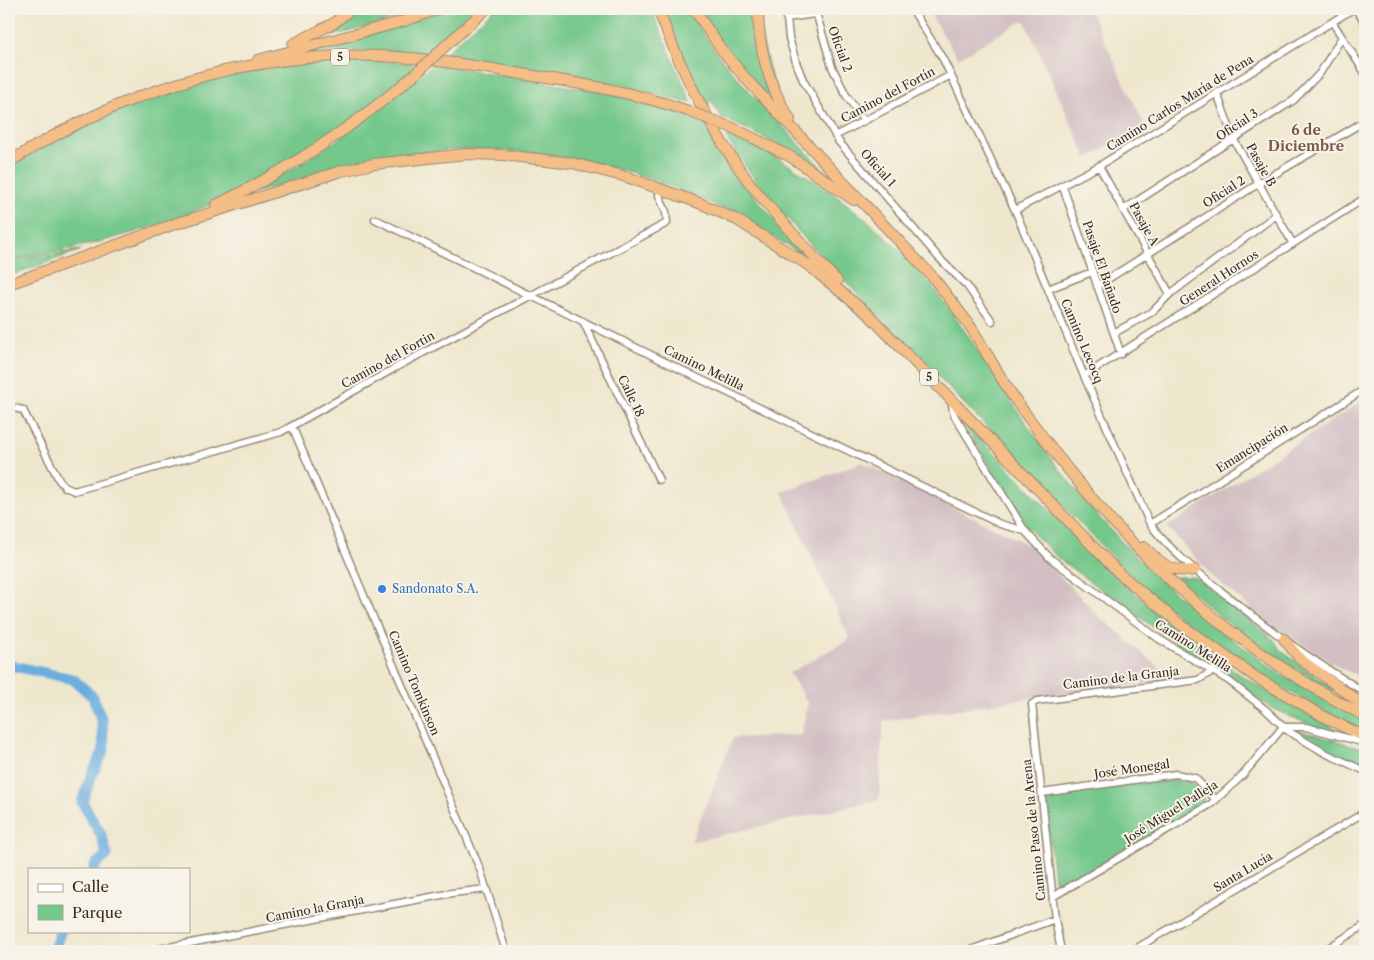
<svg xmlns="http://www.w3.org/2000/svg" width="1374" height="960" font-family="'Libre Caslon Text',serif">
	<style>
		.industrial { fill: #d2bec3 }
		.green { fill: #75c88b; stroke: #587954 }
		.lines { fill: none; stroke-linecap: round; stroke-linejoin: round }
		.river { stroke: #6aaddf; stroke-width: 11 }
		.minor-casing { stroke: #958876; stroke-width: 9 }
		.trunk-casing { stroke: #958876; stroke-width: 12 }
		.minor { stroke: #fff; stroke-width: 6 }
		.trunk { stroke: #f6be87; stroke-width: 10 }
		.trunk-bridge-casing { stroke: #958876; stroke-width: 12; stroke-linecap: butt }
		.trunk-bridge { stroke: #f6be87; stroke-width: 10 }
		.shop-dot { fill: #3f7fe0; stroke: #f7f3e8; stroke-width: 2 }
		.labels { text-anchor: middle; stroke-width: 4; stroke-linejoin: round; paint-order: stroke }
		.shield { fill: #f7f3e8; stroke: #73665b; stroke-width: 1 }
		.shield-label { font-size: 11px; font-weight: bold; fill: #3b2a1e }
		.street-label { font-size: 12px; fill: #3b2a1e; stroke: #f7f3e8 }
		.shop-label { font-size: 12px; fill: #366cbe; stroke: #f7f3e8; text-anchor: start }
		.neighbourhood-label { font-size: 14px; font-weight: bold; fill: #7e574c; stroke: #f7f3e8 }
	</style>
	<rect width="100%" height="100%" fill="#f7f3e8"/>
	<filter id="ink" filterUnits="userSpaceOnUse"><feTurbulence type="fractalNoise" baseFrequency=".02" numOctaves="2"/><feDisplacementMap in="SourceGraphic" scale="10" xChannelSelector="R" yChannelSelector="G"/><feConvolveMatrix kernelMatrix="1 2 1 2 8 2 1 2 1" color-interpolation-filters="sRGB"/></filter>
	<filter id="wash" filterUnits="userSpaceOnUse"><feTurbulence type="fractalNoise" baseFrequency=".0096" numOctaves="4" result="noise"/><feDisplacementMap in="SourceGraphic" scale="20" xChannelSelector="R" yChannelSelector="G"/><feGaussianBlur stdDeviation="1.12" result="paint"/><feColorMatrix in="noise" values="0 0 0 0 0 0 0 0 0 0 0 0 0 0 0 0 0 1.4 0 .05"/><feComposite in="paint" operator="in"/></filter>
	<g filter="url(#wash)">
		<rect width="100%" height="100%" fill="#efe7cd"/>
		<!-- industrial -->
		<path class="industrial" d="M 927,9 L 1089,9 L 1145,126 L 1087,158 L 1024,20 L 958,58 Z
			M 1365,399 L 1365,678 L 1342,669 L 1269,623 L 1212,576 L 1167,527 Z
			M 862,462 L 1029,545 L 1099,616 L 1174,680 L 1030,698 L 883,721 L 879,800 L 691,842 L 733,738 L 801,735 L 808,703 L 789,673 L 850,639 L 782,492 Z"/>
		<!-- green -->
		<path class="green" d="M 355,9 L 429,9 L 312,42 L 311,39 Z
			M 445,9 L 482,9 L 430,54 L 354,51 L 293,55 L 413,21 Z
			M 494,9 L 651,9 L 691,102 L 684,102 L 616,84 L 443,55 Z
			M 663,9 L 687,9 L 715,51 L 739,80 L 832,179 L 777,144 L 721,117 L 710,98 L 708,106 L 705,103 L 686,65 Z
			M 697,9 L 754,9 L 778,103 L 775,105 L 728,53 Z
			M 366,61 L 412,63 L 415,70 C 395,86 375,106 354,120 C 321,143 286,166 251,185 C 176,224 92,248 9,259 L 9,168 C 47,145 86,123 127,106 C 203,75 285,63 366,61 Z
			M 433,64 L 597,91 L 636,100 L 685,114 L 704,123 L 744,184 L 810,261 C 686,172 531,131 379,158 C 362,161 344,164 328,169 C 302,176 277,189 251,193 C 320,155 374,116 433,64 Z
			M 733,134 C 810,173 880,221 933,288 C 986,355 1025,431 1081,496 C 1131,556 1188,609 1252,653 C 1264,662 1278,675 1292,681 C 1317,691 1341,707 1365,720 L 1365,732 C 1277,689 1196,636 1124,569 L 807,241 C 778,208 749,175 726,137 Z
			M 81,250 L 9,276 L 9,261 Z
			M 961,419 L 1085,547 L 1166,621 L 1242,676 L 1290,705 L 1354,738 L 1315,727 L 1273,709 L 1164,635 L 1059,559 L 1028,528 Z
			M 1176,577 L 1192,577 L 1200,580 L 1274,640 L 1280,650 L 1356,705 L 1275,656 L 1223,619 Z
			M 1294,729 L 1365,749 L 1365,766 L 1325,751 Z
			M 1182,780 C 1195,782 1206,791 1203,806 L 1060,888 L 1055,887 L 1045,797 L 1135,784 Z"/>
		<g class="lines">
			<!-- river -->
			<path class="river" d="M 9,665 L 73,679 L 93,697 L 102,721 L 104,750 L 91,777 L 82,802 L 101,835 L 107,855 L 96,864 L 94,869
				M 53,951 L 61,931"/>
		</g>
	</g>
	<g filter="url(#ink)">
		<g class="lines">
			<!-- minor casing -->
			<g class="minor-casing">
				<path id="minor" d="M 786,9 L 789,38 L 796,62 L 803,80 L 839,142 L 939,258 L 967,286 L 992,321
					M 815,9 L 832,67 L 846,95 L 864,121
					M 912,9 L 943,59 L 1015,210 L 1084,376 L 1150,524 C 1171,552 1200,574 1226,595 C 1270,630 1316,664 1365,692
					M 1356,9 L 1365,23
					M 786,18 L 815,14
					M 1333,23 L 1365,73
					M 1217,93 L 1234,140 L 1293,244
					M 835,136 L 951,75
					M 1099,166 L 1170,294
					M 1063,187 L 1121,354
					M 1015,210 L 1099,166 L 1353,9
					M 1123,210 L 1294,100 L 1320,73 L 1342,37
					M 375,219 L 704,381 L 1000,524 L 1025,531
					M 1097,286 L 1258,184 L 1365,121
					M 1048,289 L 1092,272
					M 583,321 L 659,480
					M 1114,333 L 1152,312 L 1170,294 L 1276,215
					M 1084,376 L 1365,198
					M 951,401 L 954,415 L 1025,531 L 1050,558 L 1159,639 L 1229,681 L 1265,709 L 1288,731 L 1325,753 L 1365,771
					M 9,407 L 23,410 L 59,480 L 65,487 L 74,491 L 281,432 L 404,363 L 667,223 L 666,212 L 659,195 L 662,188
					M 292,426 L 480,869 L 506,951
					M 1150,524 L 1365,389
					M 1283,727 L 1306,727 L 1365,743
					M 1042,793 L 1176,774 L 1195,778 L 1216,800
					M 1054,896 L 1211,804 L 1242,776 L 1283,727
					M 148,951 L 452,893 L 487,889
					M 968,951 L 1055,919
					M 1061,951 L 1055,919 L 1032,704 L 1037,701 L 1198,680 L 1213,671
					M 1132,951 L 1365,812
					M 1323,951 L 1365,925"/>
			</g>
			<!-- trunk casing -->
			<g class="trunk-casing">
				<path id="trunk" d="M 658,9 C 681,70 709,128 748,181 C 775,216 807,249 837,281
					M 694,9 L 721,49 L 747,80 L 931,275 C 945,293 959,310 972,329 C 989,356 1003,384 1022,409 C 1118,542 1218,640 1365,716
					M 758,9 C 758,47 769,87 790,119
					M 293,44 L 334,23 L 351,9
					M 443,48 L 486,9
					M 258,60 L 404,21 L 438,9
					M 733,128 L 791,157 L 854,200
					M 9,162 C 120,92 248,51 380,56 C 428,58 475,66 522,74 C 578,83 634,92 688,111
					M 216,205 C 291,169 358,124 421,69
					M 179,223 L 341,171 L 374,164 L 466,154 L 503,155 L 572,163 L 627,177 L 702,204 L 737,220 L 808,265 L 869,315 L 1120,574 L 1181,625 L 1257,678 L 1328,719 L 1365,737
					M 9,284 L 183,221
					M 1144,547 C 1162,564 1170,573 1195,570
					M 1284,639 L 1300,659 L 1365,706"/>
			</g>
			<!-- minor -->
			<use href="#minor" class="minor"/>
			<!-- trunk -->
			<use href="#trunk" class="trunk"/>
			<!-- trunk-bridge casing -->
			<g class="trunk-bridge-casing">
				<path id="trunk-bridge" d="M 421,69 L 443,48
					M 688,111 L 733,128"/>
			</g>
			<!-- trunk-bridge -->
			<use href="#trunk-bridge" class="trunk-bridge"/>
		</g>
	</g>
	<!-- markers -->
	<circle class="shop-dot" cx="382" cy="589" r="5"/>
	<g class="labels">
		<!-- shield labels -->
		<g class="shield">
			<rect x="331" y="48.5" width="18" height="17" rx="4"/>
			<rect x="920" y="368.5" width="18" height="17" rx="4"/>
		</g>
		<g class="shield-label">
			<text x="340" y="61">5</text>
			<text x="929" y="381">5</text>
		</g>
		<!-- street labels -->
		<g class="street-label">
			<text transform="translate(840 49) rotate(70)" y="4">Oficial 2</text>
			<text transform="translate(888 95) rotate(-28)" y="4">Camino del Fortín</text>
			<text transform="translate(1180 103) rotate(-32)" y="4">Camino Carlos María de Pena</text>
			<text transform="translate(1237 125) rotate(-33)" y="4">Oficial 3</text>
			<text transform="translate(1261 165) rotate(61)" y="4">Pasaje B</text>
			<text transform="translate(878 168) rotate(48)" y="4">Oficial 1</text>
			<text transform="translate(1224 192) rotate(-33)" y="4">Oficial 2</text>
			<text transform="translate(1144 224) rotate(61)" y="4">Pasaje A</text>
			<text transform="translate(1102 267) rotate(71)" y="4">Pasaje El Bañado</text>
			<text transform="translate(1219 278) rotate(-33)" y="4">General Hornos</text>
			<text transform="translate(1082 341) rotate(67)" y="4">Camino Lecocq</text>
			<text transform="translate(388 360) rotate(-29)" y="4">Camino del Fortin</text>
			<text transform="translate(704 368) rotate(26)" y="4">Camino Melilla</text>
			<text transform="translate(631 396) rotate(64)" y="4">Calle 18</text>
			<text transform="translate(1252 448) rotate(-32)" y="4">Emancipación</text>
			<text transform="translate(1193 646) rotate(32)" y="4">Camino Melilla</text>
			<text transform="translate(1121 678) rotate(-7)" y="4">Camino de la Granja</text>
			<text transform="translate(414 683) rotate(67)" y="4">Camino Tomkinson</text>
			<text transform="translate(1132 769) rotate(-8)" y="4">José Monegal</text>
			<text transform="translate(1171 812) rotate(-32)" y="4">José Miguel Palleja</text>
			<text transform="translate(1034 830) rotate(-96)" y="4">Camino Paso de la Arena</text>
			<text transform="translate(1243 872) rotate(-31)" y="4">Santa Lucía</text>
			<text transform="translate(315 909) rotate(-11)" y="4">Camino la Granja</text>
		</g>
		<!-- shop labels -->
		<g class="shop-label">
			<text x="392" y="593">Sandonato S.A.</text>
		</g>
		<!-- neighbourhood labels -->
		<g class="neighbourhood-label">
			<text x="1306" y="135">6 de<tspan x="1306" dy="16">Diciembre</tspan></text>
		</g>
	</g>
	<!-- margin -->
	<rect width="1374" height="960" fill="none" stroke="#f7f3e8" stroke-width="30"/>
	<!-- legend -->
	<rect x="28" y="868" width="162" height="65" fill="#f7f3e8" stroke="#aca397"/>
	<rect x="38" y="884" width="25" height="8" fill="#ffffff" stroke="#aca397"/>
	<text x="72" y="892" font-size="15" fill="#3b2a1e">Calle</text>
	<rect x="38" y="905" width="25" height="15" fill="#75c88b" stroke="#aca397"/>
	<text x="72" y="918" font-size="15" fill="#3b2a1e">Parque</text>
</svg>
